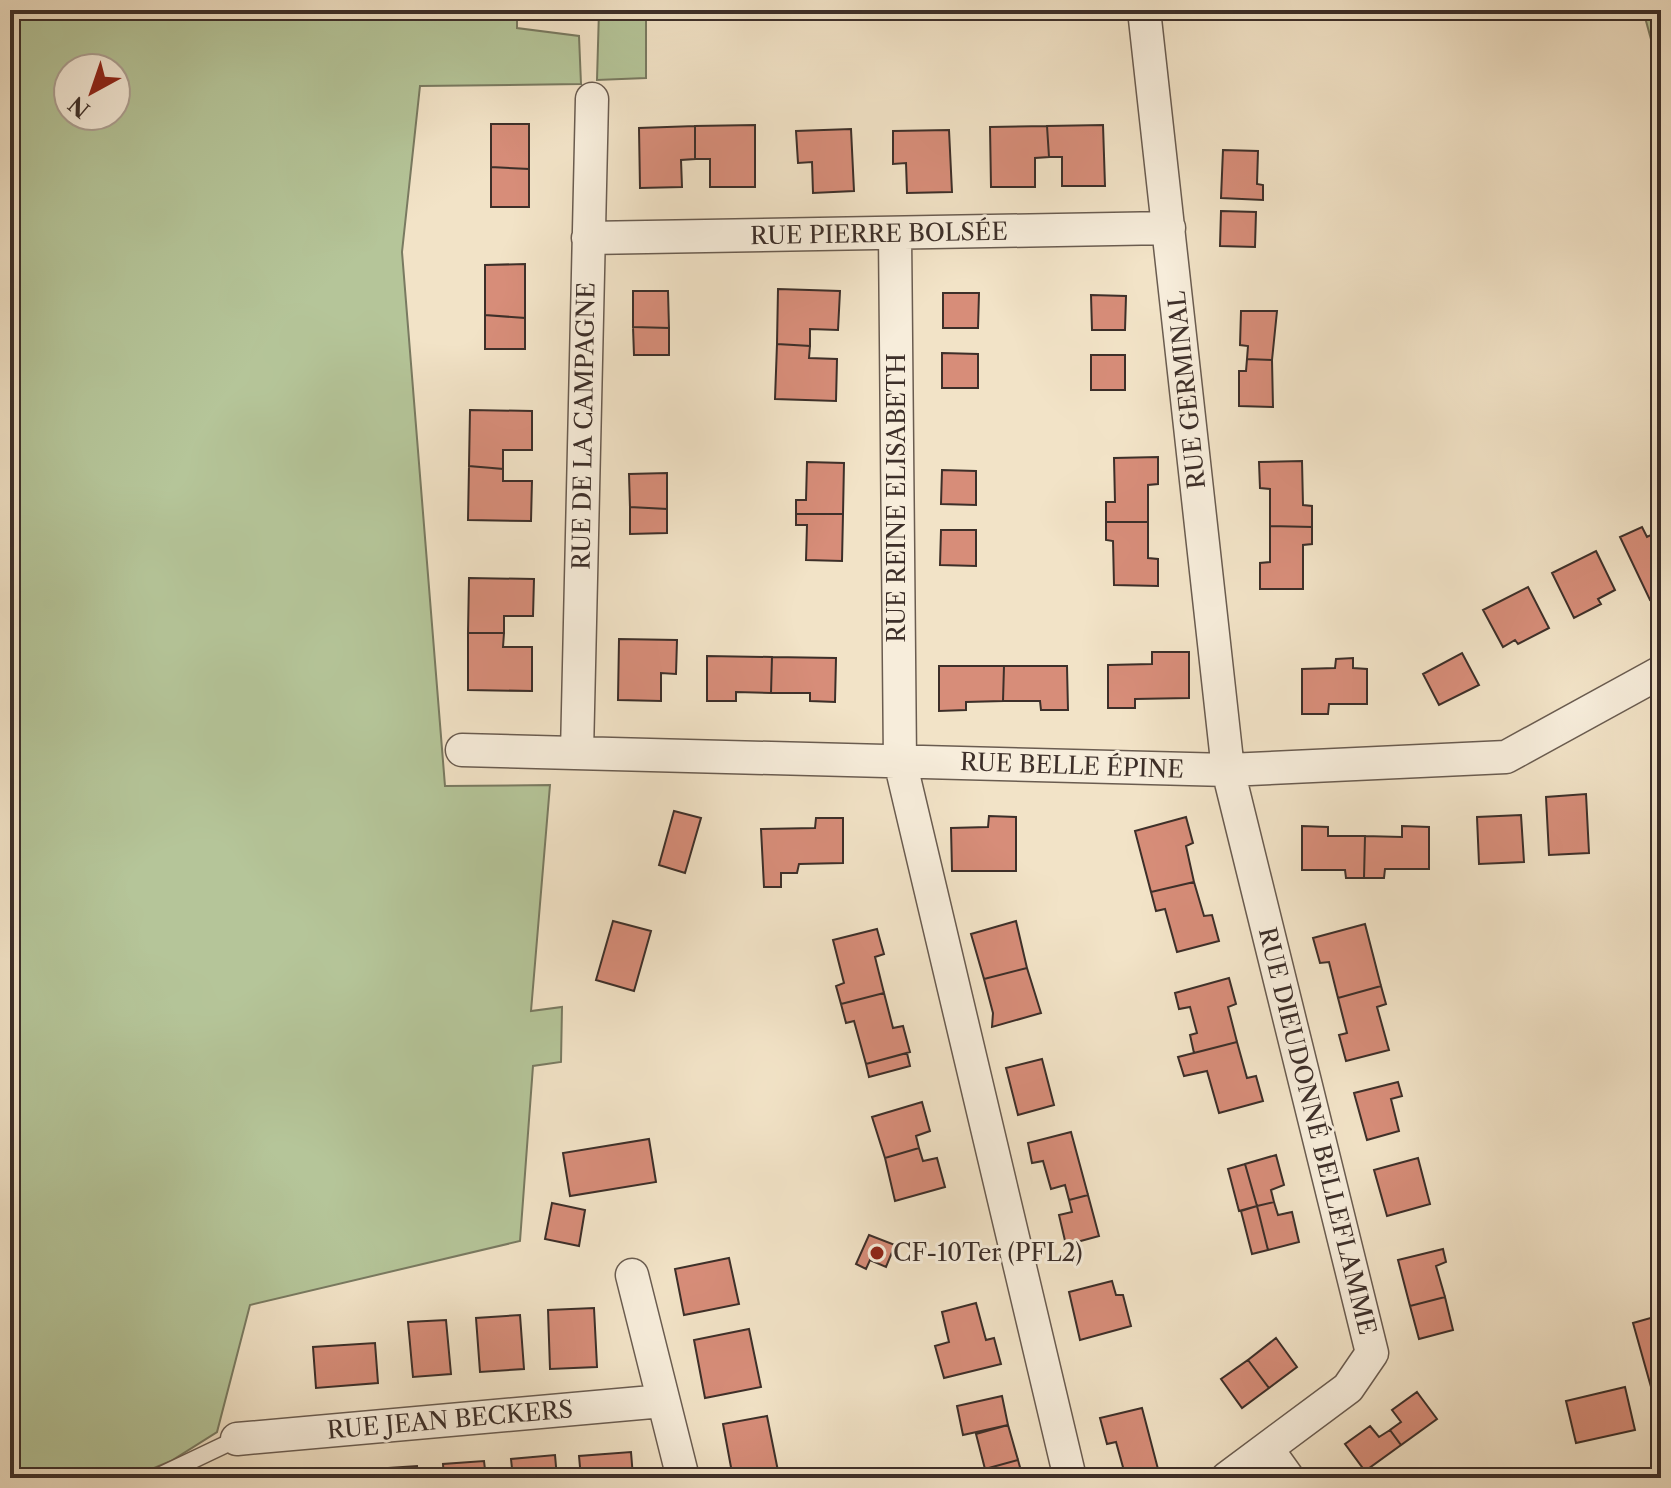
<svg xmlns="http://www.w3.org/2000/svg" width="1671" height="1488" font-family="'Libre Caslon Text',serif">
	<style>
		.green { fill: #b5c599; stroke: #797a61; stroke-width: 2; fill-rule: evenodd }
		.water { fill: #9cbfb0; stroke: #76857a; stroke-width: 2 }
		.building { fill: #d78d79; stroke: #3d2f29; stroke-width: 2 }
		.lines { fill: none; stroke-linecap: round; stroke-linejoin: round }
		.lane-casing { stroke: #6a5c50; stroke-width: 19 }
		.street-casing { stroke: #6a5c50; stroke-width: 35 }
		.lane { stroke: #f7eddb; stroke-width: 16 }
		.street { stroke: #f7eddb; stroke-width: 32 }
		.poi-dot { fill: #8f2418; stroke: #f7eddb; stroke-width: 3 }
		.labels { text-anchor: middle; stroke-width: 6; stroke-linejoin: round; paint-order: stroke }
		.street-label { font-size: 24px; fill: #3d2f29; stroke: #f7eddb }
		.poi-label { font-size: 24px; fill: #3d2f29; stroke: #f7eddb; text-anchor: start }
	</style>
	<rect width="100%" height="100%" fill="#f2e3c7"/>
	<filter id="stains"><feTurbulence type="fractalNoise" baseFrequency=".0025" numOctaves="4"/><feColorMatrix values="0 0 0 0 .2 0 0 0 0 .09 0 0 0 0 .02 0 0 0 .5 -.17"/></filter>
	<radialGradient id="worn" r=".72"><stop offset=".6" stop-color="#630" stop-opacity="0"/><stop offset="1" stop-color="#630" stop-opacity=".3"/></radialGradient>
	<!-- green -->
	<path class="green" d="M 10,10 L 517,10 L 517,28 L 579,36 L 581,84 L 420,86 L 402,252 L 445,786 L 550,785 L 531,1011 L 562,1007 L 561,1062 L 533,1066 L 520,1241 L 250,1305 L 217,1432 L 171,1461 L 130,1478 L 45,1473 L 10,1478 ZM 68,68 L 116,68 L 116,116 L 68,116 Z
		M 599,10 L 646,10 L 646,78 L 597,80 Z
		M 1643,10 L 1661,10 L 1661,76 Z"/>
	<!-- water -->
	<path class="water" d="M 530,10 L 566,10 L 564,19 L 531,17 Z"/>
	<!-- building -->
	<path class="building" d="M 491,124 L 529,124 L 529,169 L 491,167 Z
		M 755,125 L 755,187 L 710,187 L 710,159 L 695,159 L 695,126 Z
		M 1103,125 L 1105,186 L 1062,186 L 1062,157 L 1049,157 L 1047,126 Z
		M 695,126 L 695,159 L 681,160 L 682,187 L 640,188 L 639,128 Z
		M 1047,126 L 1049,157 L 1035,158 L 1035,187 L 991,187 L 990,127 Z
		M 851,129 L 854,191 L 813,193 L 812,162 L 798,163 L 796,131 Z
		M 949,130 L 952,192 L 907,193 L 906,163 L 893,164 L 893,131 Z
		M 1223,150 L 1258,151 L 1257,184 L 1263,185 L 1263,200 L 1221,198 Z
		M 491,167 L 529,169 L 529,207 L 491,207 Z
		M 1221,211 L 1256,212 L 1255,247 L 1220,246 Z
		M 525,264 L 525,318 L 485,315 L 485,265 Z
		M 778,289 L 840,291 L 838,330 L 810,329 L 810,346 L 777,344 Z
		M 633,291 L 668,291 L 669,328 L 633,327 Z
		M 943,293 L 979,293 L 978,328 L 943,328 Z
		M 1091,295 L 1126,296 L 1125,330 L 1092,330 Z
		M 1241,311 L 1277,311 L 1272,360 L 1247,359 L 1248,346 L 1240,345 Z
		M 485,315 L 525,318 L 525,349 L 485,349 Z
		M 633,327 L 669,328 L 669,355 L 634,355 Z
		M 777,344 L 810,346 L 809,358 L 837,359 L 836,401 L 775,399 Z
		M 942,353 L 978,354 L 978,388 L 942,388 Z
		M 1091,355 L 1125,355 L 1125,390 L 1091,390 Z
		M 1247,359 L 1272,360 L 1273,407 L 1239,406 L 1239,371 L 1246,371 Z
		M 470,410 L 532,411 L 532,450 L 503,450 L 503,469 L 469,466 Z
		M 1158,457 L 1158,484 L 1148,485 L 1148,522 L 1106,522 L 1106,502 L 1115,502 L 1114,458 Z
		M 1302,461 L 1303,505 L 1312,506 L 1312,527 L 1270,526 L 1270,489 L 1260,488 L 1259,462 Z
		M 807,462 L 844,463 L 843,514 L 796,514 L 796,500 L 806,500 Z
		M 469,466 L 503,469 L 503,481 L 532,481 L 531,521 L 468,520 Z
		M 942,470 L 976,471 L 976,505 L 941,504 Z
		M 667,473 L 667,509 L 630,507 L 629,474 Z
		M 630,507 L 667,509 L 667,533 L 630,534 Z
		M 796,514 L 843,514 L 842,561 L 806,560 L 807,525 L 796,525 Z
		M 1106,522 L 1148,522 L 1148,558 L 1158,559 L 1158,586 L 1114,585 L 1113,541 L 1106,540 Z
		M 1270,526 L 1312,527 L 1312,544 L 1303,545 L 1303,589 L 1260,589 L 1260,563 L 1270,562 Z
		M 1642,527 L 1647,537 L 1661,530 L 1661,595 L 1650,600 L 1620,537 Z
		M 941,530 L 976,530 L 976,566 L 940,565 Z
		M 1596,551 L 1615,590 L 1598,599 L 1601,604 L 1574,618 L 1552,573 Z
		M 469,578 L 534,579 L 533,616 L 504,616 L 504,633 L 468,633 Z
		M 1528,587 L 1549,628 L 1518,644 L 1515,640 L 1503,647 L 1483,610 Z
		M 468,633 L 504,633 L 503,647 L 532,647 L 532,691 L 468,690 Z
		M 619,639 L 677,640 L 676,674 L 661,673 L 661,701 L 618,700 Z
		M 1152,652 L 1189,652 L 1189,698 L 1135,699 L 1135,708 L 1108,708 L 1108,665 L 1152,664 Z
		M 1462,653 L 1479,685 L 1439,705 L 1423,674 Z
		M 707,656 L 772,657 L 771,693 L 736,692 L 736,701 L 707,701 Z
		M 772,657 L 836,658 L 835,702 L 810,701 L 810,693 L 771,693 Z
		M 1353,658 L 1353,668 L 1367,669 L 1367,704 L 1329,704 L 1328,714 L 1302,714 L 1302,669 L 1335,668 L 1336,659 Z
		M 939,666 L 1004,666 L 1003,701 L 966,702 L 966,710 L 939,711 Z
		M 1004,666 L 1067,666 L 1068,710 L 1041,710 L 1040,701 L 1003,701 Z
		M 1586,794 L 1589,853 L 1549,855 L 1546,797 Z
		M 674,811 L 701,818 L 685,873 L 659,865 Z
		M 1521,815 L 1524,862 L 1479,864 L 1477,817 Z
		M 989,816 L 1016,817 L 1016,871 L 952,871 L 951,828 L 988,827 Z
		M 1186,817 L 1193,843 L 1186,846 L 1194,882 L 1151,892 L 1135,831 Z
		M 816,818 L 843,818 L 843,863 L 799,864 L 797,873 L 781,873 L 781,887 L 764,887 L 761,829 L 815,828 Z
		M 1302,826 L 1328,827 L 1328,836 L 1365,836 L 1364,878 L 1346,878 L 1345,870 L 1302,870 Z
		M 1402,826 L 1429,827 L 1429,869 L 1385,869 L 1384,878 L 1364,878 L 1365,836 L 1402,837 Z
		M 1194,882 L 1204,916 L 1212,915 L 1219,941 L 1177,952 L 1165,909 L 1156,911 L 1151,892 Z
		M 613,921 L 651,931 L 634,991 L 596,980 Z
		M 1016,921 L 1027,968 L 984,979 L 971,934 Z
		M 1365,924 L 1381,986 L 1338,998 L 1329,962 L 1320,963 L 1313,938 Z
		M 877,929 L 884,954 L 875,957 L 884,993 L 841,1004 L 836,986 L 844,983 L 833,940 Z
		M 1027,968 L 1041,1013 L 992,1027 L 993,1013 L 984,979 Z
		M 1229,978 L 1236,1004 L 1228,1007 L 1237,1042 L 1194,1053 L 1190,1035 L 1197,1033 L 1190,1007 L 1179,1009 L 1175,993 Z
		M 1381,986 L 1386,1004 L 1377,1007 L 1389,1050 L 1346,1061 L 1339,1035 L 1347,1033 L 1338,998 Z
		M 884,993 L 893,1028 L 903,1026 L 910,1052 L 866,1064 L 854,1021 L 846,1023 L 841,1004 Z
		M 1237,1042 L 1247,1078 L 1256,1076 L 1263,1101 L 1219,1113 L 1207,1071 L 1184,1076 L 1178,1057 Z
		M 907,1053 L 910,1066 L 869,1077 L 866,1064 Z
		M 1042,1059 L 1054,1105 L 1018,1115 L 1006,1068 Z
		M 1398,1082 L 1402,1096 L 1391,1099 L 1399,1131 L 1367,1140 L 1354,1093 Z
		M 922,1102 L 930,1131 L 916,1136 L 919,1148 L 885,1158 L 872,1117 Z
		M 1071,1132 L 1088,1195 L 1069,1200 L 1065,1185 L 1051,1189 L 1043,1161 L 1032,1163 L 1028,1143 Z
		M 649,1139 L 656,1182 L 570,1196 L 563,1153 Z
		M 919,1148 L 923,1161 L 937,1158 L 945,1187 L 895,1201 L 885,1158 Z
		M 1276,1155 L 1284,1185 L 1271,1190 L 1274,1202 L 1257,1206 L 1245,1164 Z
		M 1418,1158 L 1430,1204 L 1387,1216 L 1374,1170 Z
		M 1245,1164 L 1257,1206 L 1239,1211 L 1228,1169 Z
		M 1088,1195 L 1099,1236 L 1066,1245 L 1059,1215 L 1072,1212 L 1069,1200 Z
		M 1274,1202 L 1278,1215 L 1292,1212 L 1299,1242 L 1268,1250 L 1257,1206 Z
		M 552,1203 L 585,1210 L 579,1246 L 545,1239 Z
		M 1257,1206 L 1268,1250 L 1252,1254 L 1241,1211 Z
		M 869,1235 L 895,1245 L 886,1267 L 870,1260 L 866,1269 L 856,1264 Z
		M 1443,1249 L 1446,1262 L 1436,1266 L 1445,1297 L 1410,1306 L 1398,1260 Z
		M 729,1258 L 739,1304 L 684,1315 L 675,1269 Z
		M 1112,1281 L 1116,1295 L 1123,1295 L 1131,1326 L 1080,1340 L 1069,1292 Z
		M 1445,1297 L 1453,1330 L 1419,1339 L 1410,1306 Z
		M 976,1303 L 986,1340 L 994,1338 L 1001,1364 L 944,1378 L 935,1346 L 949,1342 L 942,1312 Z
		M 594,1308 L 597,1367 L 550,1369 L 548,1310 Z
		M 520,1315 L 524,1369 L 480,1372 L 476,1318 Z
		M 1661,1315 L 1661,1392 L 1653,1394 L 1633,1323 Z
		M 446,1320 L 451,1374 L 413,1377 L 408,1322 Z
		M 749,1329 L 761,1387 L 705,1398 L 694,1340 Z
		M 1276,1338 L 1297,1367 L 1269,1388 L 1248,1360 Z
		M 375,1343 L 378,1383 L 316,1388 L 313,1347 Z
		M 1248,1360 L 1269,1388 L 1242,1408 L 1221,1379 Z
		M 1625,1387 L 1635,1430 L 1576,1443 L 1566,1401 Z
		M 1417,1392 L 1437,1419 L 1401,1445 L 1390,1430 L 1401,1422 L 1392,1410 Z
		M 1002,1396 L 1008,1425 L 963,1435 L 957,1406 Z
		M 1142,1408 L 1158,1469 L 1126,1478 L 1116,1442 L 1107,1444 L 1100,1418 Z
		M 767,1416 L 778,1471 L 733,1478 L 723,1424 Z
		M 1008,1425 L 1018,1460 L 985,1469 L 976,1434 Z
		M 1370,1426 L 1379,1437 L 1390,1430 L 1401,1445 L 1365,1471 L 1345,1444 Z
		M 631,1452 L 633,1477 L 581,1478 L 579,1456 Z
		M 555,1455 L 557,1478 L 513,1478 L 511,1459 Z
		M 1018,1460 L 1023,1478 L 987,1478 L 985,1469 Z
		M 484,1461 L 486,1478 L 444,1478 L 443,1464 Z
		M 417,1466 L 418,1478 L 375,1478 L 374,1469 Z
		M 347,1469 L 348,1478 L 306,1478 L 306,1473 Z"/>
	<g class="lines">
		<!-- lane casing -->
		<g class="lane-casing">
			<path id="lane" d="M 155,1478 L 237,1439"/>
		</g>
		<!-- street casing -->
		<g class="street-casing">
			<path id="street" d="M 1144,10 L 1228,770 L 1372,1353 L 1348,1388 L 1227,1478
				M 895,234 L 900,761 L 1070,1478
				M 588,238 L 1169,228
				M 462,750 L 1228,770 L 1506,757 L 1661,672
				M 577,753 L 592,99
				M 632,1275 L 683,1478
				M 237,1439 L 663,1401
				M 1268,1450 L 1288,1478"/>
		</g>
		<!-- lane -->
		<use href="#lane" class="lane"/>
		<!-- street -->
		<use href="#street" class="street"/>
	</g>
	<!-- markers -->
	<circle class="poi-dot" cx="877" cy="1253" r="8"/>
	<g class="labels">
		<!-- street labels -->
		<g class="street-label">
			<text transform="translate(879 234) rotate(-1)" y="8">RUE PIERRE BOLSÉE</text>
			<text transform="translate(1187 390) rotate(-96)" y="8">RUE GERMINAL</text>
			<text transform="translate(584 426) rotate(-89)" y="8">RUE DE LA CAMPAGNE</text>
			<text transform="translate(897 498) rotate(-90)" y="8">RUE REINE ELISABETH</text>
			<text transform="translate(1072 766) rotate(2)" y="8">RUE BELLE ÉPINE</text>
			<text transform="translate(1317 1131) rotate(76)" y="8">RUE DIEUDONNÉ BELLEFLAMME</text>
			<text transform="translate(450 1420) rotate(-5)" y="8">RUE JEAN BECKERS</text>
		</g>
		<!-- poi labels -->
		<g class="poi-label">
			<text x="893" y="1261">CF-10Ter (PFL2)</text>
		</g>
	</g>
	<!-- margin -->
	<rect width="1671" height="1488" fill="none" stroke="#f2e3c7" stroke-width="40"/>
	<rect x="12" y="12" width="1647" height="1464" fill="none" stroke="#3d2f29" stroke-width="4"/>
	<rect x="20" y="20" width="1631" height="1448" fill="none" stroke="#3d2f29" stroke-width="2"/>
	<!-- north arrow -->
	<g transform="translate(92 92) rotate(220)"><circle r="38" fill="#f7eddb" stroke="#ada194" stroke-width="2"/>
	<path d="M0-6L14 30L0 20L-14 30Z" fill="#8f2418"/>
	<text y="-12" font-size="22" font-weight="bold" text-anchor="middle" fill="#3d2f29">N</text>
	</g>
	<rect width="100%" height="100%" filter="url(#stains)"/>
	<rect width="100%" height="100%" fill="url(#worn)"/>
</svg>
